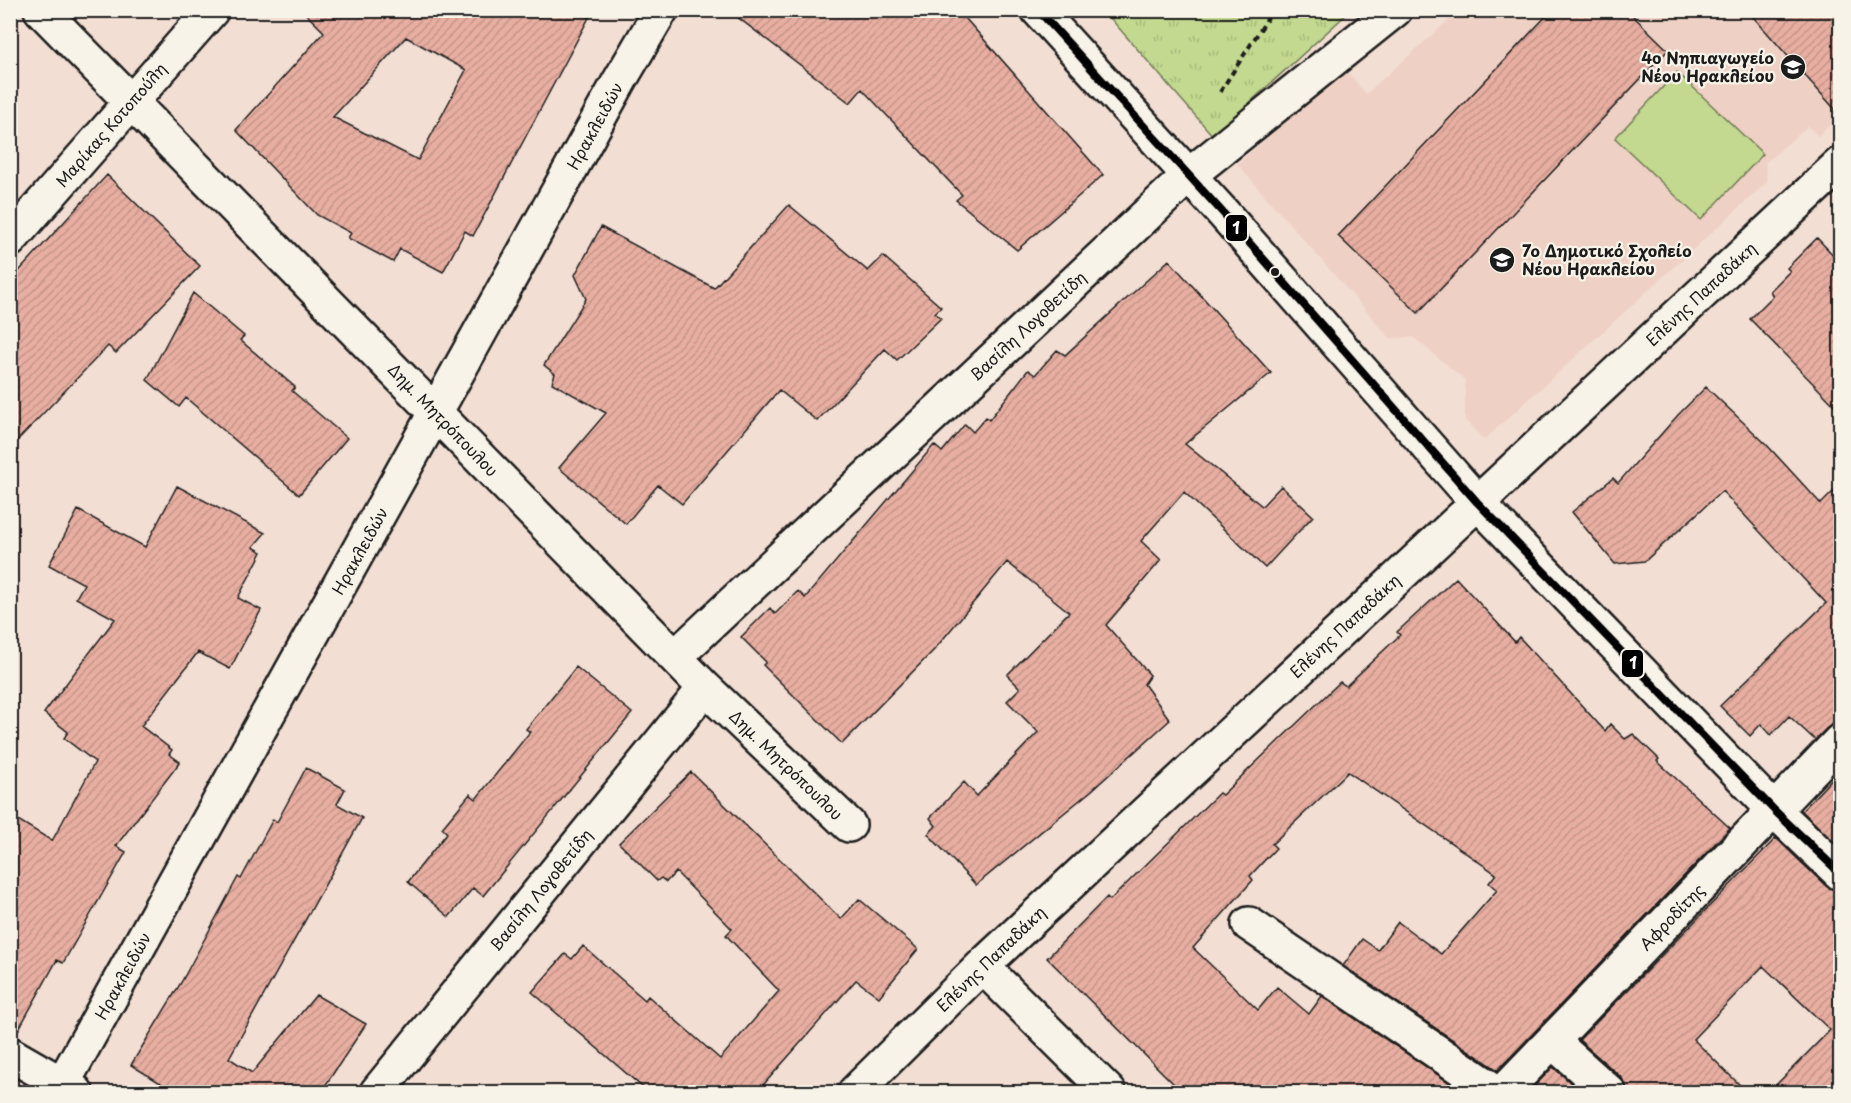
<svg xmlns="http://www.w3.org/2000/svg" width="1851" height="1103" font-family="'Playpen Sans',sans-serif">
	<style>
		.built { fill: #efd0c4 }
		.park { fill: url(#park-tufts); stroke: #707a56; stroke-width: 1.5 }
		.pitch { fill: #c3d98f; stroke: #707a56; stroke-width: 1.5 }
		.building { fill: url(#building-hatch); stroke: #1c1c1c; stroke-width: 1.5; fill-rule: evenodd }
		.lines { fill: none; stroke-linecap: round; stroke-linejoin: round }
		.minor-casing { stroke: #1c1c1c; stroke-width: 38 }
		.path { stroke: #1c1c1c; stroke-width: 4; stroke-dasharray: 6 4.5; stroke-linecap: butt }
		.minor { stroke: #f7f3e8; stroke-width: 33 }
		.bus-1-casing { stroke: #f7f3e8; stroke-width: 12 }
		.bus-1 { stroke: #000; stroke-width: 8 }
		.bus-dot { fill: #1c1c1c; stroke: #f7f3e8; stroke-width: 2 }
		.labels { text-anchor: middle; stroke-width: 4.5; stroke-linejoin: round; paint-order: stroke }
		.poi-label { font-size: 16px; font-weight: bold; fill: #1c1c1c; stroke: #f7f3e8; text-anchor: end }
		.street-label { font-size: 16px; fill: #1c1c1c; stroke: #f7f3e8 }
		.line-badge { stroke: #f7f3e8; stroke-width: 2 }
		.badge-label { font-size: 16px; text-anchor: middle; font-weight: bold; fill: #fff }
	</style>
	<defs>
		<pattern id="park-tufts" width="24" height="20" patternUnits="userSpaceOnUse" patternTransform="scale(1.5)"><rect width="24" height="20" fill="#c3d98f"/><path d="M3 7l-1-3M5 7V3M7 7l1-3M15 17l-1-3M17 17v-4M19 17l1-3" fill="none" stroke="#a7ba7b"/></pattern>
		<pattern id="building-hatch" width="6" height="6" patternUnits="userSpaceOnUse" patternTransform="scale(1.5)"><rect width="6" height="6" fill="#e7aea1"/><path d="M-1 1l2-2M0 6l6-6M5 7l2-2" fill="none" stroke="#c6958a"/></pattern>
	</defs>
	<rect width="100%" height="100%" fill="#f2ded3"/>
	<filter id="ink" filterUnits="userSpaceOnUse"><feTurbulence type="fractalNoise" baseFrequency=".0167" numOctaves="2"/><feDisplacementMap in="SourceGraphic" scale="12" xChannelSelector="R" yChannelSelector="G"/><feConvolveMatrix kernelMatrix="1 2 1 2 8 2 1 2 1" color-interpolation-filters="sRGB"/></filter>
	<g filter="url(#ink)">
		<!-- built -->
		<path class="built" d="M 1459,11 L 1840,11 L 1840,115 L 1818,136 L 1808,126 L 1765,163 L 1767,182 L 1484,440 L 1465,420 L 1465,380 L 1413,337 L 1390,338 L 1237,164 L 1345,69 L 1366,94 Z"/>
		<!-- park -->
		<path class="park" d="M 1104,11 L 1350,11 L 1213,136 Z"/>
		<!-- pitch -->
		<path class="pitch" d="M 1677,72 L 1763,154 L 1701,220 L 1615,138 Z"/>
		<!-- building -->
		<path class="building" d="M 302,10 L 593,10 L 473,236 L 465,231 L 443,272 L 400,249 L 393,262 L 348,238 L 351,233 L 317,215 L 236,130 L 324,32 ZM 406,37 L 466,70 L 418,160 L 333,117 Z
			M 728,10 L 958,10 L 1103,175 L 1017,250 L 956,200 L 962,195 L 862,89 L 850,103 Z
			M 1552,10 L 1627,10 L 1668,50 L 1418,313 L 1338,236 Z
			M 1747,10 L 1840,10 L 1840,115 Z
			M 107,175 L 200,266 L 116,353 L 108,346 L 10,448 L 10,281 Z
			M 789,205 L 868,271 L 883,256 L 941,307 L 935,313 L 941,318 L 897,360 L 885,349 L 817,421 L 779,390 L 682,504 L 658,485 L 626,524 L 559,468 L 606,413 L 552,383 L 555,374 L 544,365 L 586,299 L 575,275 L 601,227 L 714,288 Z
			M 1817,238 L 1840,262 L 1840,411 L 1750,319 L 1773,296 L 1770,291 L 1790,271 L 1787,268 Z
			M 1169,260 L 1271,373 L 1185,444 L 1262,506 L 1281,486 L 1313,516 L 1265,568 L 1184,492 L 1141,541 L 1161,560 L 1106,625 L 1150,675 L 1144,684 L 1170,720 L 1091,791 L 976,885 L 928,834 L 936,826 L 930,818 L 964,782 L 977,796 L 1038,732 L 1007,701 L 1020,688 L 1007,675 L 1069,612 L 1007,562 L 934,650 L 842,744 L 763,665 L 766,662 L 741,637 L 770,608 L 775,614 L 798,591 L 805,598 L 934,445 L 942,452 L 965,424 L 973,432 L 986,417 L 989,420 L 1028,370 L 1035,375 L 1057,350 L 1065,355 Z
			M 193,293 L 244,336 L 240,340 L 295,387 L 292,391 L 347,438 L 299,495 L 186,398 L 179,407 L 147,380 Z
			M 1706,387 L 1766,444 L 1821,504 L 1840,485 L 1840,723 L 1827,728 L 1815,740 L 1789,716 L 1771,735 L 1761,724 L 1750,736 L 1720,706 L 1826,603 L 1722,491 L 1645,561 L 1615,564 L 1572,512 L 1613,478 L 1618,483 L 1678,415 Z
			M 177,486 L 265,533 L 253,547 L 262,552 L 238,598 L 261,610 L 230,669 L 198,652 L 141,726 L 172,750 L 169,754 L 180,762 L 116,846 L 126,852 L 63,963 L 57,960 L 15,1036 L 10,1035 L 10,815 L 52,841 L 95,762 L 64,738 L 68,732 L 44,713 L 115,619 L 76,598 L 84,584 L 49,565 L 78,510 L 145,547 Z
			M 1456,578 L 1515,642 L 1519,637 L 1605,731 L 1610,724 L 1625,739 L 1633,734 L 1659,759 L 1657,761 L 1730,828 L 1498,1070 L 1343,966 L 1362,939 L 1378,950 L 1398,922 L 1441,954 L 1497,890 L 1489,883 L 1496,874 L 1348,772 L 1272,844 L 1276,848 L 1250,876 L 1253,880 L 1193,948 L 1258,1010 L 1277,987 L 1309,1014 L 1322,996 L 1463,1092 L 1182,1092 L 1047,958 L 1107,897 L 1110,900 L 1219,793 L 1222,795 L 1340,682 L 1346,686 L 1400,635 L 1397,632 Z
			M 576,667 L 632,713 L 483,896 L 473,888 L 449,917 L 408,882 L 447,833 L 442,828 L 470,794 L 476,799 L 530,732 L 526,729 Z
			M 306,768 L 345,789 L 337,804 L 362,818 L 229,1058 L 252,1073 L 316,995 L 366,1024 L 321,1092 L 175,1092 L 131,1065 L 182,981 L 238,877 L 241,879 L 273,819 L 277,822 Z
			M 1840,770 L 1840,848 L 1802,811 Z
			M 691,772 L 841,919 L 859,899 L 918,949 L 879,997 L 856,980 L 757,1092 L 648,1092 L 532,992 L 565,954 L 572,959 L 583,946 L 645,1000 L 648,996 L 720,1059 L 779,991 L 726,935 L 732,929 L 676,872 L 666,882 L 661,878 L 657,881 L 619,843 Z
			M 1776,838 L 1827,887 L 1840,891 L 1840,1092 L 1769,1092 L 1830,1030 L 1763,966 L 1693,1039 L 1747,1092 L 1627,1092 L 1622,1078 L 1579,1040 Z
			M 1553,1067 L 1581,1092 L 1529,1092 Z"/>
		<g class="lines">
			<!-- minor casing -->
			<g class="minor-casing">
				<path id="minor" d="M 41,10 L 705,688 L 849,825
					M 1038,10 L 1224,214 L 1477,502 L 1775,811 L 1840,873
					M 10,240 L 212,10
					M 675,657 L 1188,176 L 1395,10
					M 1249,924 L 1496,1092
					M 982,966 L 1109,1092
					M 1552,1041 L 1609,1092
					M 10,1054 L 76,1092
					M 58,1092 L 620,80 L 661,10
					M 377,1092 L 705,688
					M 855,1092 L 982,966 L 1840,164
					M 1503,1092 L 1840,741"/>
			</g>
			<!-- path -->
			<path class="path" d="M 1220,92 L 1273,10"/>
			<!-- minor -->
			<use href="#minor" class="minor"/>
			<!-- bus-1 casing -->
			<g class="bus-1-casing">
				<path id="bus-1" d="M 1038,10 L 1224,214 L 1477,502 L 1775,811 L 1840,873"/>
			</g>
			<!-- bus-1 -->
			<use href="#bus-1" class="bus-1"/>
		</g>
	</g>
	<!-- icons -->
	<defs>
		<g id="school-disc" transform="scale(1.35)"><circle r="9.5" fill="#1c1c1c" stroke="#f7f3e8"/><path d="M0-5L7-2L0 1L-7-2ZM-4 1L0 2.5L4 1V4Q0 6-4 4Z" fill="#fff"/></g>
	</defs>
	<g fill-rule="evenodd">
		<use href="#school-disc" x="1793" y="67"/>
		<use href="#school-disc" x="1502" y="260"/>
	</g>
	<!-- markers -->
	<circle class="bus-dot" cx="1275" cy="272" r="5"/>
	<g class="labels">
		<!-- poi labels -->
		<g class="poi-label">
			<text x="1774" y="64">4ο Νηπιαγωγείο<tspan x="1774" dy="18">Νέου Ηρακλείου</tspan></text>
			<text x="1522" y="257" text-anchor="start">7ο Δημοτικό Σχολείο<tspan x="1522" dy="18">Νέου Ηρακλείου</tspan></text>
		</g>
		<!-- street labels -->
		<g class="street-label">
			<text transform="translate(111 125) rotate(-49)" y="6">Μαρίκας Κοτοπούλη</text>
			<text transform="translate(595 126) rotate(-61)" y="6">Ηρακλειδών</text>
			<text transform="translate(1701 294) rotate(-43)" y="6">Ελένης Παπαδάκη</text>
			<text transform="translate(1028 326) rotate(-43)" y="6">Βασίλη Λογοθετίδη</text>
			<text transform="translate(443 420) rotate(46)" y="6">Δημ. Μητρόπουλου</text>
			<text transform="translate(360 551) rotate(-61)" y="6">Ηρακλειδών</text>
			<text transform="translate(1345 626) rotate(-43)" y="6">Ελένης Παπαδάκη</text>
			<text transform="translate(786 765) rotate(44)" y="6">Δημ. Μητρόπουλου</text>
			<text transform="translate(541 890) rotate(-51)" y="6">Βασίλη Λογοθετίδη</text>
			<text transform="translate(1672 917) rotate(-46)" y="6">Αφροδίτης</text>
			<text transform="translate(991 959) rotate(-44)" y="6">Ελένης Παπαδάκη</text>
			<text transform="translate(123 976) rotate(-61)" y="6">Ηρακλειδών</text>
		</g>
	</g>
	<g class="line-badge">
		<rect x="1225" y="214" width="23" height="28" rx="6" fill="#000"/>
		<rect x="1621" y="649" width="23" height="29" rx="6" fill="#000"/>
	</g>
	<g class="badge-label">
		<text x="1236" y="234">1</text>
		<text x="1633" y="669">1</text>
	</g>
	<!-- margin -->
	<rect width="1851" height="1103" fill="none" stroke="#f7f3e8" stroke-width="36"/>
	<rect x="18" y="18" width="1815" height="1067" fill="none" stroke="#1c1c1c" stroke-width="2" filter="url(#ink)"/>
</svg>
